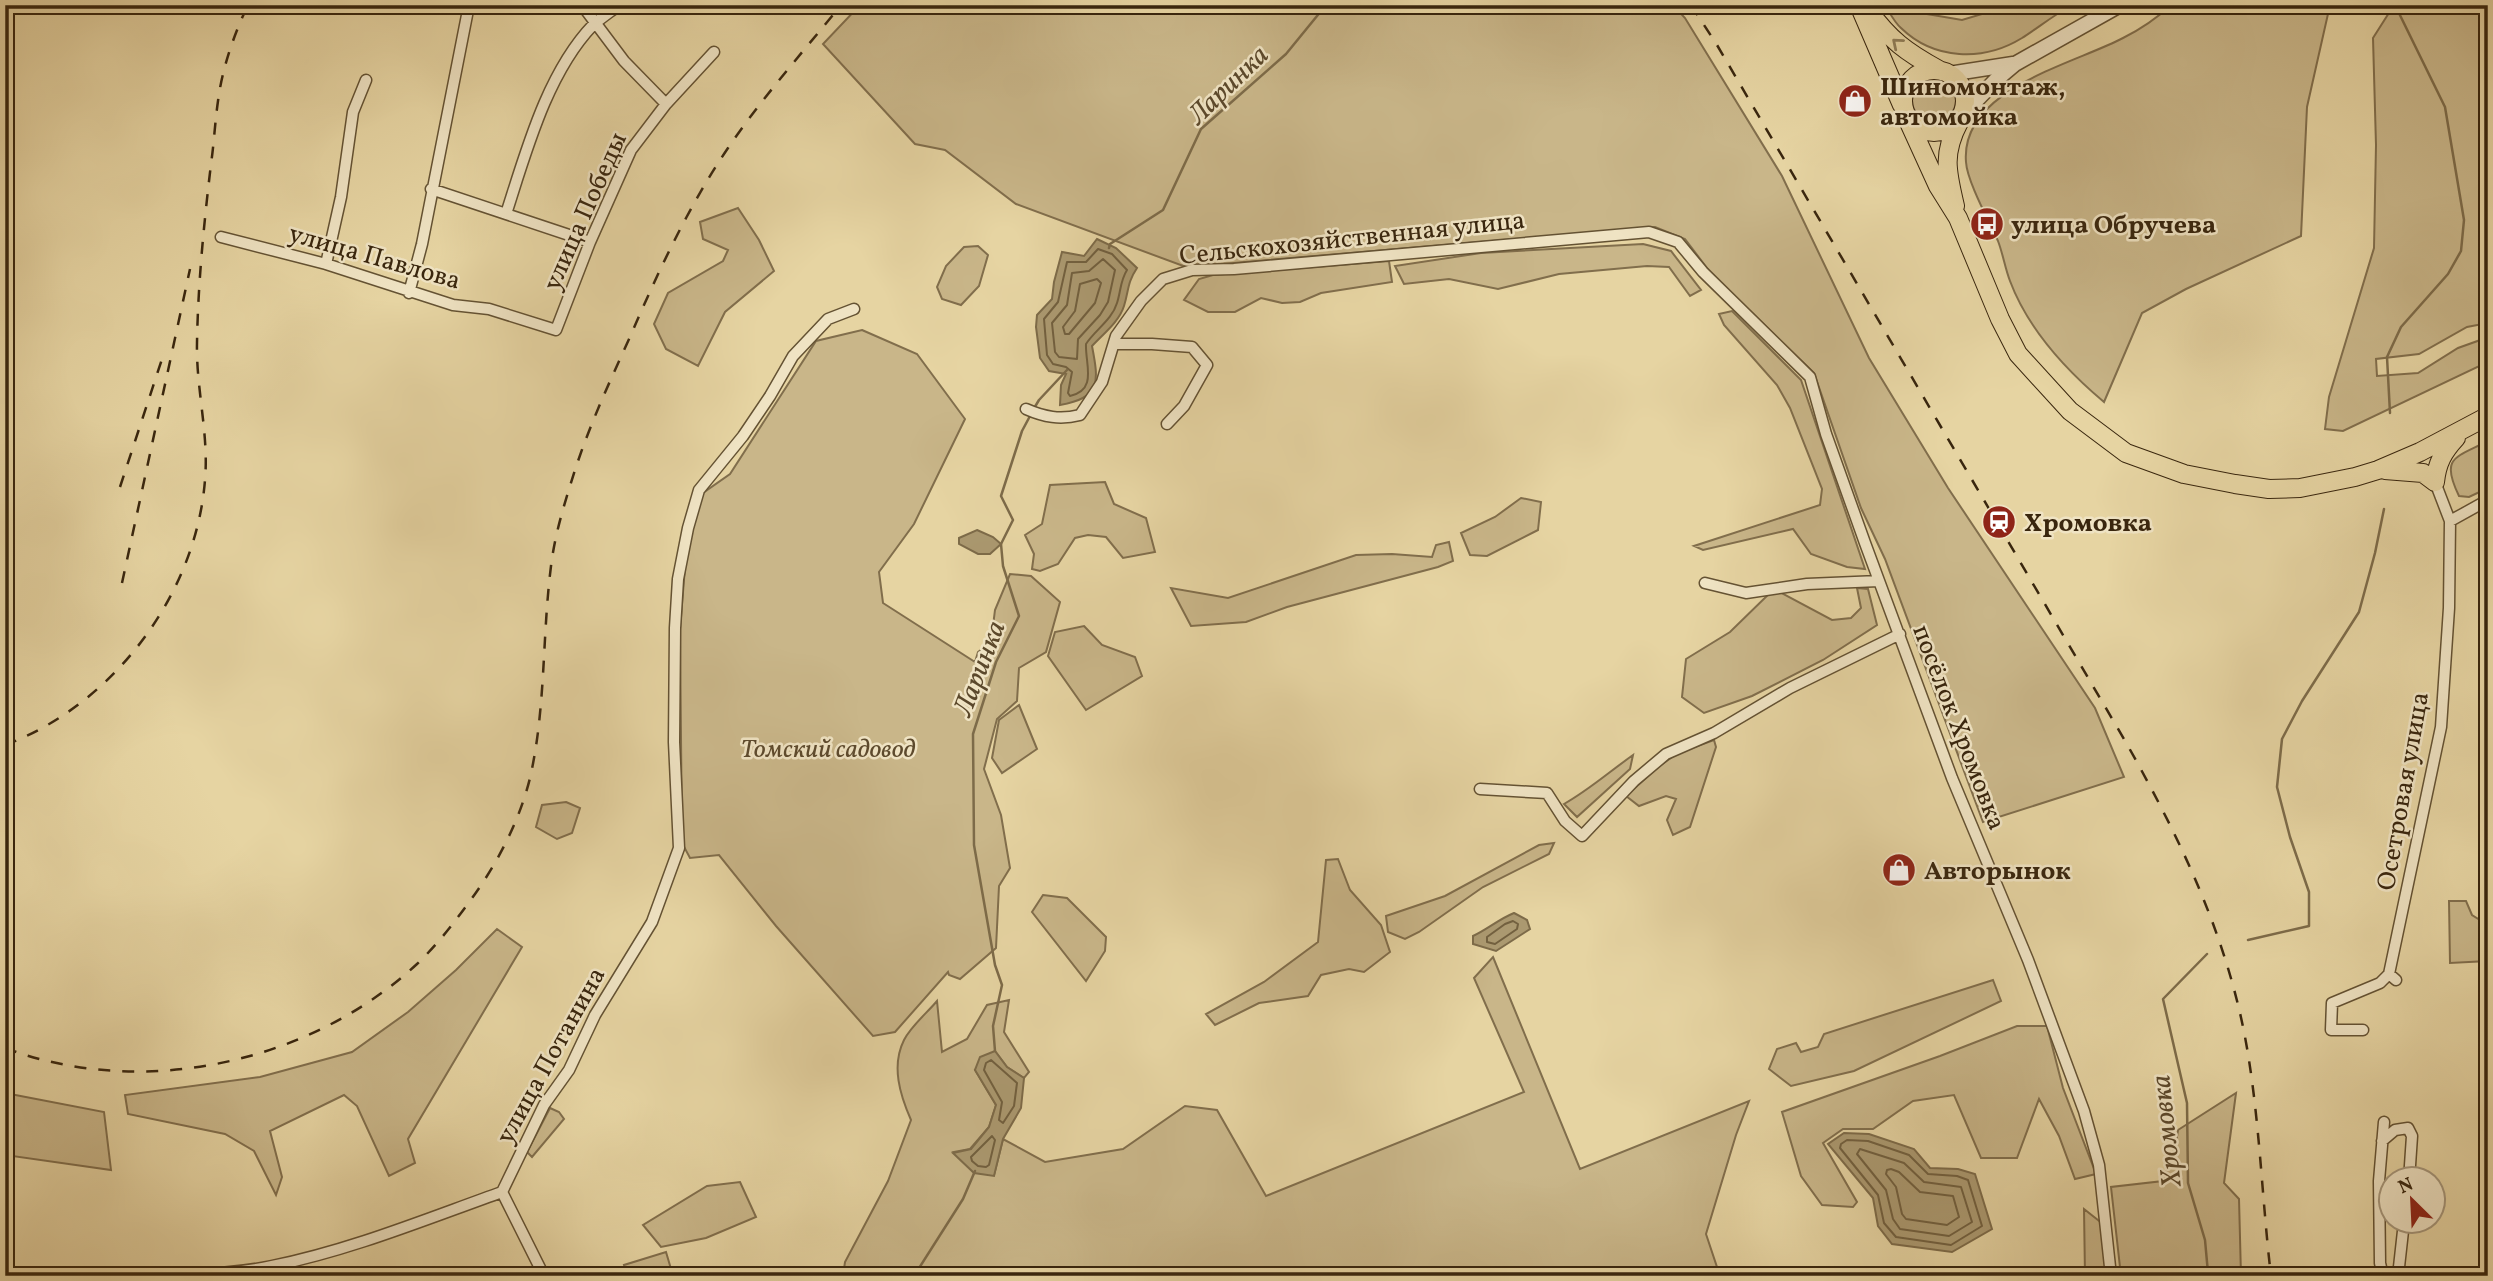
<svg xmlns="http://www.w3.org/2000/svg" width="2493" height="1281" font-family="Vollkorn,serif">
	<style>
		.green { fill: #c9b689; stroke: #816e4c; stroke-width: 2 }
		.water { fill: #ab9970; stroke: #7d6b49; stroke-width: 2 }
		.lines { fill: none; stroke-linecap: round; stroke-linejoin: round }
		.shore { stroke: #72603f; stroke-width: 2 }
		.stream { stroke: #7d6b49; stroke-width: 2.5 }
		.minor-casing { stroke: #645233; stroke-width: 13 }
		.tertiary-casing { stroke: #645233; stroke-width: 17 }
		.primary-casing { stroke: #39260e; stroke-width: 20 }
		.minor { stroke: #efe3c3; stroke-width: 10 }
		.tertiary { stroke: #efe3c3; stroke-width: 14 }
		.primary { stroke: #e6d4a2; stroke-width: 18 }
		.rail { stroke: #39260e; stroke-width: 2.5; stroke-dasharray: 12 12; stroke-linecap: butt }
		.oneway { stroke: #907d58 }
		.labels { text-anchor: middle; stroke-width: 5; stroke-linejoin: round; paint-order: stroke }
		.poi-label { font-size: 26px; font-weight: bold; fill: #39260e; stroke: #efe3c3; text-anchor: start }
		.street-label { font-size: 26px; fill: #39260e; stroke: #efe3c3 }
		.park-label { font-size: 26px; font-style: italic; fill: #5d4a2d; stroke: #efe3c3 }
		.water-label { font-size: 28px; font-style: italic; fill: #5b482b; stroke: #efe3c3 }
	</style>
	<rect width="100%" height="100%" fill="#e6d4a2"/>
	<filter id="stains"><feTurbulence type="fractalNoise" baseFrequency=".00286" numOctaves="4"/><feColorMatrix values="0 0 0 0 .2 0 0 0 0 .09 0 0 0 0 .02 0 0 0 .5 -.17"/></filter>
	<radialGradient id="worn" r=".72"><stop offset=".6" stop-color="#630" stop-opacity="0"/><stop offset="1" stop-color="#630" stop-opacity=".3"/></radialGradient>
	<!-- green -->
	<path class="green" d="M 860,5 L 1673,5 L 1685,18 L 1782,176 L 1869,358 L 1948,488 L 2095,708 L 2124,777 L 1983,822 L 1885,559 L 1861,508 L 1814,373 L 1710,272 L 1685,239 L 1655,227 L 1186,267 L 1016,204 L 945,150 L 915,144 L 823,44 Z
		M 1885,5 L 1911,5 L 1927,14 L 1962,20 L 2012,5 L 2072,5 C 2054,15 2039,27 2022,38 C 1983,62 1934,60 1901,28 C 1894,22 1890,13 1885,5 Z
		M 2171,5 L 2330,5 L 2307,107 L 2301,236 L 2186,289 L 2142,313 L 2104,402 C 2066,370 2028,329 2010,281 C 2005,268 2003,254 1998,241 C 1989,221 1967,181 1966,162 C 1960,89 2074,64 2123,38 C 2141,29 2156,19 2171,5 Z
		M 2394,5 L 2488,5 L 2488,323 L 2467,327 L 2419,354 L 2376,359 L 2377,376 L 2418,373 L 2458,348 L 2486,338 L 2488,362 L 2343,431 L 2325,429 L 2329,397 L 2374,248 L 2376,145 L 2373,38 Z
		M1912 100a22 22 0 1 1 44 0a22 22 0 1 1-44 0Z
		M 738,208 L 759,240 L 774,271 L 725,312 L 698,366 L 666,349 L 654,324 L 668,293 L 723,261 L 728,250 L 703,239 L 700,222 Z
		M 1643,244 L 1671,251 L 1701,290 L 1690,296 L 1669,267 L 1647,266 L 1559,274 L 1498,289 L 1449,279 L 1404,284 L 1395,266 L 1481,253 Z
		M 978,246 L 988,255 L 979,286 L 961,305 L 942,299 L 937,287 L 946,266 L 964,247 Z
		M 1389,261 L 1392,282 L 1321,293 L 1300,302 L 1282,303 L 1261,298 L 1235,312 L 1208,312 L 1184,300 L 1199,279 L 1213,275 Z
		M 1732,311 L 1801,380 L 1865,569 L 1847,567 L 1811,554 L 1793,529 L 1703,550 L 1694,546 L 1820,505 L 1822,489 L 1790,408 L 1777,385 L 1724,325 L 1719,314 Z
		M 862,330 L 917,354 L 965,419 L 914,524 L 879,572 L 883,603 L 975,662 L 978,652 L 991,642 L 995,610 L 1010,574 L 1031,576 L 1060,602 L 1046,652 L 1019,668 L 1017,701 L 997,719 L 984,769 L 1001,815 L 1010,868 L 999,886 L 996,948 L 960,979 L 949,975 L 948,972 L 895,1032 L 873,1036 L 776,926 L 719,855 L 690,858 L 682,843 L 680,630 L 685,567 L 691,529 L 703,493 L 730,474 L 816,341 Z
		M 2488,441 L 2488,488 L 2469,497 L 2459,496 C 2440,457 2455,458 2488,441 Z
		M 1105,482 L 1114,504 L 1146,518 L 1155,552 L 1123,558 L 1106,537 L 1088,535 L 1075,538 L 1058,564 L 1040,571 L 1032,569 L 1034,554 L 1025,535 L 1042,524 L 1050,485 Z
		M 1521,498 L 1541,502 L 1538,530 L 1487,556 L 1470,555 L 1461,533 L 1495,517 Z
		M 1449,542 L 1453,561 L 1438,567 L 1287,607 L 1246,622 L 1191,626 L 1171,588 L 1228,598 L 1356,555 L 1392,554 L 1432,557 L 1436,545 Z
		M 1857,588 L 1868,589 L 1877,625 L 1823,660 L 1752,696 L 1704,713 L 1682,697 L 1686,659 L 1730,632 L 1774,589 L 1832,620 L 1851,618 L 1861,608 Z
		M 1084,626 L 1102,645 L 1135,657 L 1142,676 L 1086,710 L 1048,656 L 1055,632 Z
		M 1019,705 L 1037,749 L 1002,773 L 992,758 L 999,720 Z
		M 1714,740 L 1716,747 L 1690,827 L 1673,835 L 1667,820 L 1676,799 L 1666,796 L 1639,806 L 1626,796 L 1658,767 L 1678,753 Z
		M 1633,755 L 1630,769 L 1577,817 L 1564,804 C 1589,790 1609,772 1633,755 Z
		M 566,802 L 580,808 L 572,833 L 557,839 L 536,827 L 542,805 Z
		M 1554,843 L 1549,854 L 1483,887 L 1419,932 L 1405,939 L 1388,932 L 1386,916 L 1445,896 L 1539,845 Z
		M 1338,859 L 1350,890 L 1381,925 L 1390,952 L 1364,972 L 1349,969 L 1321,975 L 1308,996 L 1259,1003 L 1215,1025 L 1206,1014 L 1264,982 L 1318,942 L 1326,860 Z
		M 1043,895 L 1067,898 L 1106,937 L 1105,951 L 1086,981 L 1032,912 Z
		M 2449,901 L 2466,901 L 2472,915 L 2488,925 L 2488,961 L 2450,963 Z
		M 497,929 L 522,947 L 408,1139 L 415,1163 L 389,1176 L 357,1106 L 344,1095 L 270,1131 L 282,1177 L 276,1195 L 254,1151 L 225,1134 L 128,1114 L 125,1095 L 260,1077 L 352,1052 L 408,1012 L 456,970 Z
		M 1493,957 L 1580,1169 L 1749,1101 L 1736,1135 L 1706,1234 L 1720,1276 L 843,1276 L 845,1262 L 888,1181 L 911,1120 C 900,1095 891,1066 904,1040 C 911,1026 927,1013 937,1001 L 942,1052 L 967,1039 L 987,1005 L 1009,1000 L 1004,1032 L 1029,1072 L 1024,1078 L 1007,1067 L 995,1051 L 975,1070 L 996,1105 L 989,1127 L 970,1149 L 954,1152 L 994,1175 L 1003,1139 L 1045,1162 L 1123,1149 L 1185,1106 L 1217,1110 L 1266,1196 L 1524,1092 L 1474,978 Z
		M 1993,980 L 2001,1001 L 1854,1071 L 1791,1086 L 1769,1069 L 1777,1049 L 1796,1043 L 1801,1052 L 1818,1047 L 1824,1034 Z
		M 2017,1026 L 2047,1026 L 2063,1088 L 2096,1174 L 2075,1179 L 2059,1136 L 2039,1099 L 2017,1158 L 1981,1158 L 1954,1095 L 1913,1101 L 1873,1129 L 1843,1129 L 1823,1143 L 1857,1202 L 1853,1207 L 1822,1205 L 1801,1176 L 1782,1112 L 1940,1056 Z
		M 5,1093 L 104,1112 L 111,1170 L 5,1155 Z
		M 2236,1093 L 2224,1183 L 2239,1199 L 2241,1276 L 2121,1276 L 2111,1187 L 2163,1181 L 2176,1143 L 2178,1130 Z
		M 550,1108 L 559,1112 L 564,1119 L 532,1157 L 527,1152 Z
		M 740,1182 L 756,1217 L 706,1238 L 661,1247 L 643,1225 L 707,1186 Z
		M 2084,1209 L 2103,1224 L 2110,1276 L 2085,1276 Z
		M 666,1252 L 671,1269 L 663,1276 L 628,1276 L 624,1265 Z"/>
	<!-- water -->
	<path class="water" d="M 1097,239 L 1116,248 L 1137,268 C 1127,283 1129,290 1124,306 C 1119,322 1103,334 1092,346 C 1099,382 1101,398 1060,405 L 1061,385 L 1066,374 L 1049,371 L 1040,358 L 1036,327 L 1037,315 L 1052,299 L 1054,282 L 1062,252 L 1084,256 Z
		M 977,530 L 993,537 L 1001,544 L 990,554 L 978,554 L 959,544 L 959,538 Z
		M 1514,913 L 1527,920 L 1530,929 L 1496,951 L 1473,944 L 1473,936 C 1488,929 1499,919 1514,913 Z
		M 995,1051 L 1007,1067 L 1024,1078 L 1021,1108 L 1003,1139 L 994,1176 L 974,1173 L 953,1153 L 971,1149 L 989,1127 L 996,1105 L 975,1070 L 980,1057 Z
		M 1844,1133 L 1869,1134 L 1914,1149 L 1930,1168 L 1958,1169 L 1975,1174 L 1992,1229 L 1952,1252 L 1892,1244 L 1878,1226 L 1873,1198 L 1828,1144 Z"/>
	<g class="lines">
		<!-- shore -->
		<path class="shore" d="M 1098,249 L 1112,254 L 1127,270 C 1120,281 1121,291 1117,303 C 1112,320 1095,330 1086,344 C 1085,364 1098,390 1070,396 L 1068,393 L 1072,372 L 1066,367 L 1053,364 L 1047,355 L 1044,319 L 1058,302 L 1067,262 L 1086,262 Z
			M 1103,259 L 1115,270 L 1108,302 L 1100,315 L 1078,339 L 1077,359 L 1059,357 L 1055,352 L 1052,323 L 1067,305 L 1072,273 L 1089,271 Z
			M 1097,279 L 1101,283 L 1095,303 L 1069,334 L 1065,334 L 1063,327 L 1075,311 L 1080,284 Z
			M 1513,921 L 1518,924 L 1517,929 L 1495,944 L 1487,942 L 1487,937 L 1505,924 Z
			M 991,1060 L 1017,1083 L 1014,1106 L 1003,1123 L 999,1120 L 1002,1102 L 984,1070 L 986,1063 Z
			M 992,1136 L 995,1140 L 989,1165 L 986,1167 L 978,1166 L 972,1161 L 971,1157 Z
			M 1847,1140 L 1868,1141 L 1909,1155 L 1928,1174 L 1957,1176 L 1968,1180 L 1982,1226 L 1951,1245 L 1896,1237 L 1884,1223 L 1878,1195 L 1840,1148 L 1841,1144 Z
			M 1860,1149 L 1904,1163 L 1924,1182 L 1961,1187 L 1972,1222 L 1949,1236 L 1900,1229 L 1893,1219 L 1886,1190 L 1857,1154 Z
			M 1891,1169 L 1899,1172 L 1920,1192 L 1953,1196 L 1959,1217 L 1947,1225 L 1906,1219 L 1902,1214 L 1896,1187 L 1886,1174 L 1887,1170 Z"/>
		<!-- stream -->
		<path class="stream" d="M 1109,248 L 1110,244 L 1163,210 L 1201,129 L 1286,54 L 1326,5
			M 1033,410 L 1039,400 L 1067,370
			M 2390,413 L 2387,357 L 2401,327 L 2448,274 L 2461,251 L 2464,220 L 2445,107 L 2395,5
			M 2248,940 L 2309,926 L 2309,892 L 2290,837 L 2277,787 L 2282,739 L 2302,701 L 2359,612 L 2375,553 L 2384,509
			M 995,1051 L 993,1026 L 1002,985 L 995,965 L 974,845 L 973,734 L 996,662 L 1019,616 L 1003,566 L 1001,544 L 1013,520 L 1001,496 L 1022,431 L 1030,416
			M 914,1276 L 963,1199 L 975,1171
			M 2204,1276 L 2208,1273 L 2205,1240 L 2188,1183 L 2187,1103 L 2163,999 L 2207,954"/>
		<!-- minor casing -->
		<g class="minor-casing">
			<path id="minor" d="M 582,5 L 624,61 L 666,104
				M 431,189 L 590,242
				M 506,214 C 526,152 547,73 593,25 C 601,18 610,12 619,5
				M 221,237 L 326,264 L 453,305 L 489,309 L 556,330 L 590,242 L 631,150 L 666,104 L 714,52
				M 326,264 L 341,197 L 353,112 L 366,80
				M 409,293 L 422,244 L 469,5
				M 1114,344 L 1152,344 L 1192,347 L 1207,365 L 1184,406 L 1167,424
				M 1026,409 C 1044,417 1060,420 1080,415 L 1102,382 L 1116,336 L 1141,301 L 1163,279 L 1192,270 L 1234,269 L 1649,232 L 1678,242 L 1703,272 L 1810,377 L 1826,434 L 1865,543 L 1952,778 L 2028,960 L 2084,1111 L 2099,1165 L 2111,1276
				M 2450,521 L 2488,500
				M 1705,583 L 1746,593 L 1807,584 L 1879,581
				M 1480,789 L 1547,793 L 1565,821 L 1582,836 L 1634,781 L 1666,754 L 1714,733 L 1790,688 L 1900,634
				M 2396,980 L 2389,974 L 2441,727 L 2449,608 L 2450,521 L 2435,482
				M 2363,1030 L 2331,1030 L 2332,1003 L 2380,983 L 2389,974
				M 2382,1141 L 2395,1130 L 2408,1128 L 2412,1136 L 2409,1180
				M 502,1192 L 544,1276
				M 143,1276 C 186,1274 230,1275 272,1266 C 351,1250 426,1219 502,1192 L 544,1105 L 569,1070 L 595,1015 L 652,922 L 679,848 L 674,742 L 675,628 L 678,579 L 688,528 L 699,490 L 743,436 L 770,396 L 793,356 L 828,319 L 854,309
				M 2383,1276 L 2380,1263 L 2379,1181 L 2384,1122
				M 2398,1276 L 2404,1222"/>
		</g>
		<!-- tertiary casing -->
		<g class="tertiary-casing">
			<path id="tertiary" d="M 1949,74 L 2013,64
				M 1962,115 L 1996,80 L 2015,64 L 2120,5"/>
		</g>
		<!-- primary casing -->
		<g class="primary-casing">
			<path id="primary" d="M 1859,5 L 1902,105
				M 1868,10 C 1890,40 1906,52 1939,70
				M1903 101a31 31 0 1 1 62 0a31 31 0 1 1-62 0Z
				M 1907,118 L 1938,186 L 1958,218 L 2000,319 L 2018,354 L 2070,411 L 2126,453 L 2184,474 L 2235,484 L 2269,489 L 2300,488 L 2355,477 L 2378,470 L 2420,452 L 2488,416
				M 1955,206 C 1947,172 1942,154 1959,122
				M 2385,470 L 2423,473 L 2435,482
				M 2435,482 C 2437,463 2443,452 2456,438"/>
		</g>
		<!-- minor -->
		<use href="#minor" class="minor"/>
		<!-- tertiary -->
		<use href="#tertiary" class="tertiary"/>
		<!-- primary -->
		<use href="#primary" class="primary"/>
		<!-- rail -->
		<path class="rail" d="M 1691,5 L 1717,45 L 2124,739 C 2179,836 2228,937 2247,1048 C 2260,1124 2262,1200 2271,1276
			M 120,487 L 162,359
			M 122,583 L 190,269
			M 5,745 C 113,705 196,595 205,480 C 209,434 196,389 197,343 C 198,283 204,223 211,164 C 214,143 215,122 218,101 C 222,69 234,34 248,5
			M 5,1048 C 143,1100 310,1063 417,964 C 439,943 457,919 475,894 C 499,860 520,819 530,778 C 546,708 542,637 551,566 C 555,533 565,502 575,470 C 590,424 610,381 630,337 C 658,272 688,207 728,148 C 762,98 803,52 841,5"/>
	</g>
	<!-- one-way arrows -->
	<defs><path id="oneway-chevron" d="M-2-3.5L2.5 0L-2 3.5" fill="none" stroke-width="1.6" stroke-linecap="round" stroke-linejoin="round" transform="scale(1.75)"/></defs>
	<use class="oneway" href="#oneway-chevron" transform="translate(1897 43) rotate(-140)"/>
	<!-- icons -->
	<defs>
		<g id="shop-disc" transform="scale(1.75)"><circle r="9.5" fill="#8f2418" stroke="#efe3c3"/><path d="M-5-2.5h2.3a2.7 3.5 0 0 1 5.4 0H5L5.5 6h-11ZM-1.5-2.5h3a1.5 2.3 0 0 0-3 0Z" fill="#fff"/></g>
		<g id="bus-disc" transform="scale(1.75)"><circle r="9.5" fill="#8f2418" stroke="#efe3c3"/><path d="M-5-6H5V4H4V6H2V4H-2V6H-4V4H-5ZM-3.5-4V0h7V-4ZM-3.5 1.2v1.5H-2V1.2ZM2 1.2v1.5H3.5V1.2Z" fill="#fff"/></g>
		<g id="station-disc" transform="scale(1.75)"><circle r="9.5" fill="#8f2418" stroke="#efe3c3"/><path d="M-3-6H3Q5-6 5-4V2Q5 4 3 4L4.5 6H3L1.5 4h-3L-3 6H-4.5L-3 4Q-5 4-5 2V-4Q-5-6-3-6ZM-3.5-4v3h7v-3ZM-3.5 1v1.5H-2V1ZM2 1v1.5H3.5V1Z" fill="#fff"/></g>
	</defs>
	<g fill-rule="evenodd">
		<use href="#shop-disc" x="1855" y="101"/>
		<use href="#bus-disc" x="1987" y="224"/>
		<use href="#station-disc" x="1999" y="522"/>
		<use href="#shop-disc" x="1899" y="870"/>
	</g>
	<g class="labels">
		<!-- poi labels -->
		<g class="poi-label">
			<text x="1880" y="95">Шиномонтаж,<tspan x="1880" dy="30">автомойка</tspan></text>
			<text x="2011" y="233">улица Обручева</text>
			<text x="2024" y="531">Хромовка</text>
			<text x="1924" y="879">Авторынок</text>
		</g>
		<!-- street labels -->
		<g class="street-label">
			<text transform="translate(584 211) rotate(-66)" y="9">улица Победы</text>
			<text transform="translate(1352 237) rotate(-6)" y="9">Сельскохозяйственная улица</text>
			<text transform="translate(375 256) rotate(16)" y="9">улица Павлова</text>
			<text transform="translate(1960 727) rotate(69)" y="9">посёлок Хромовка</text>
			<text transform="translate(2402 791) rotate(-80)" y="9">Осетровая улица</text>
			<text transform="translate(550 1055) rotate(-61)" y="9">улица Потанина</text>
		</g>
		<!-- park labels -->
		<g class="park-label">
			<text x="828" y="757">Томский садовод</text>
		</g>
		<!-- water labels -->
		<g class="water-label">
			<text transform="translate(1227 84) rotate(-44)" y="10">Ларинка</text>
			<text transform="translate(978 668) rotate(-69)" y="10">Ларинка</text>
			<text transform="translate(2165 1131) rotate(-96)" y="10">Хромовка</text>
		</g>
	</g>
	<!-- margin -->
	<rect width="2493" height="1281" fill="none" stroke="#e6d4a2" stroke-width="28"/>
	<rect x="7" y="7" width="2479" height="1267" fill="none" stroke="#39260e" stroke-width="3.5"/>
	<rect x="14" y="14" width="2465" height="1253" fill="none" stroke="#39260e" stroke-width="2"/>
	<!-- north arrow -->
	<g transform="translate(2412 1200) rotate(336)"><circle r="33" fill="#efe3c3" stroke="#a6977b" stroke-width="2"/>
	<path d="M0-5L12 26L0 18L-12 26Z" fill="#8f2418"/>
	<text y="-10" font-size="19" font-weight="bold" text-anchor="middle" fill="#39260e">N</text>
	</g>
	<rect width="100%" height="100%" filter="url(#stains)"/>
	<rect width="100%" height="100%" fill="url(#worn)"/>
</svg>
